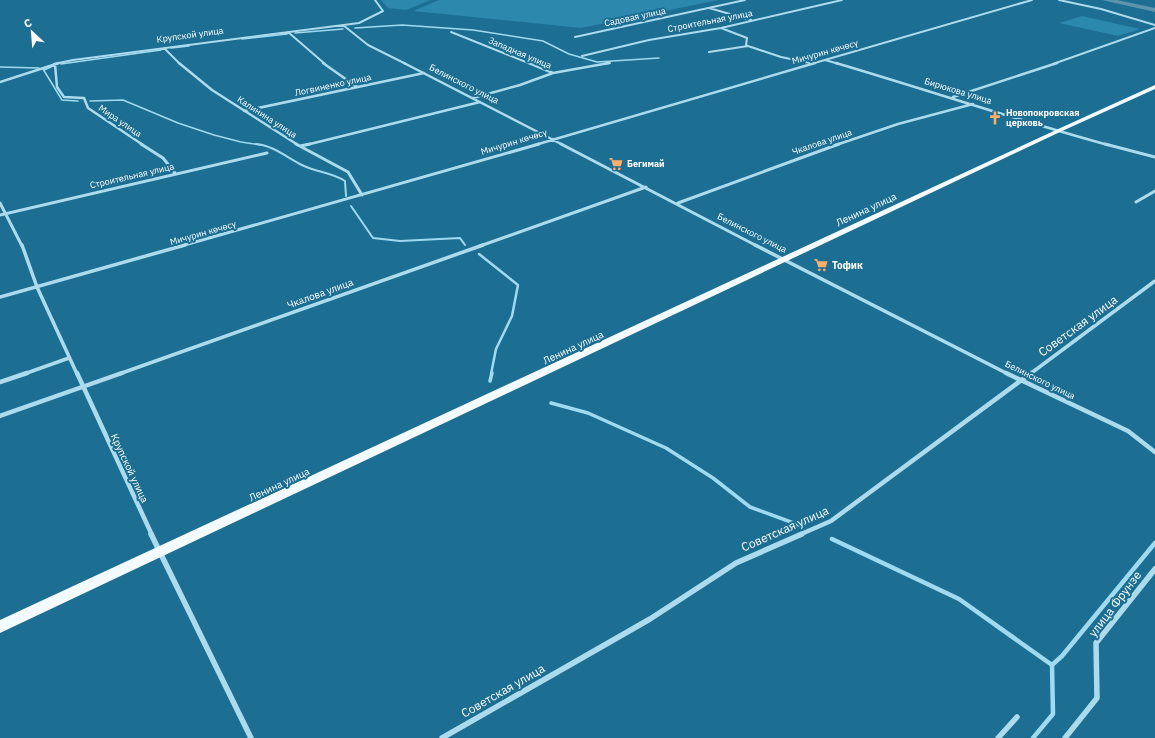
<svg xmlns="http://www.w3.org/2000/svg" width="1155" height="738" font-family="'IBM Plex Sans',sans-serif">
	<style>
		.green { fill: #2c88ad }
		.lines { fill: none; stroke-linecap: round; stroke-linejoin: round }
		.stream-far4 { stroke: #a0daf0; stroke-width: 1.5 }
		.stream-far3 { stroke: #a0daf0; stroke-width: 2 }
		.stream-far2 { stroke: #a0daf0; stroke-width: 2.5 }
		.stream-far1 { stroke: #a0daf0; stroke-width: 3.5 }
		.stream { stroke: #a0daf0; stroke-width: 4.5 }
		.river { fill: #5d94ab; fill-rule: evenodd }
		.minor-far5 { stroke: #addbee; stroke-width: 2 }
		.minor-far4 { stroke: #addbee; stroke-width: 2.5 }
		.minor-far3 { stroke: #addbee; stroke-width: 3 }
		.minor-far2 { stroke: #addbee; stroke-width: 3.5 }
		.minor-far1 { stroke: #addbee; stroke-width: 4.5 }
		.minor { stroke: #addbee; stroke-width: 5.5 }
		.primary { fill: #f4fbff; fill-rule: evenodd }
		.labels { text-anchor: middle; stroke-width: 4; stroke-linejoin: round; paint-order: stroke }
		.far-street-label { font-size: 9px; fill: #fff; stroke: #1c6e92 }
		.far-poi-label { font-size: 9px; font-weight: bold; fill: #fff; stroke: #1c6e92; text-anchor: start }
		.street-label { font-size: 10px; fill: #fff; stroke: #1c6e92 }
		.poi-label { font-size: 10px; font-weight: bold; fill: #fff; stroke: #1c6e92; text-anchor: start }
		.near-street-label { font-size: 12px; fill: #fff; stroke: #1c6e92 }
	</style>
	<rect width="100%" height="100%" fill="#1c6e92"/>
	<!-- green -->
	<path class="green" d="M 381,0 L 431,0 L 406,10 L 388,8 Z
		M 439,0 L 719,0 L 581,28 L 413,11 Z
		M 1082,16 L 1140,29 L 1118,36 L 1059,23 Z"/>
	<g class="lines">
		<!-- stream-far4 -->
		<path class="stream-far4" d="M 355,28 L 402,25 L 473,30 L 543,41 L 569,54 L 597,62 L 659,58
			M 295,33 L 343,29
			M 242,39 L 287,34
			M 171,48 L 189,46
			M 61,64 L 161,50
			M 0,67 L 39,68
			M 43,69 L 62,100 L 78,101
			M 44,70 L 51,67
			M 90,101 L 123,100 L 178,123 L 214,135 L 241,142 L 261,145"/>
		<!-- stream-far3 -->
		<path class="stream-far3" d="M 256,144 C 273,145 289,159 304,166 C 317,172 333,173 345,181 L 346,196
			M 351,206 L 373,238 L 400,241 L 460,238 L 465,245"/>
		<!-- stream-far2 -->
		<path class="stream-far2" d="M 479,254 L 518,285 L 512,316 L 496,349 L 491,374"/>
		<!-- stream-far1 -->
		<path class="stream-far1" d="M 490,381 L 492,373
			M 551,403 L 588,413 L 666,448 L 713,478 L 750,507 L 799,525"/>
		<!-- stream -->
		<path class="stream" d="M 832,539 L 959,599 L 1052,665
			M 1033,738 L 1053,714 L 1052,665 L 1062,656 L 1155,543"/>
		<!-- river -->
		<path class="river" d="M 1102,0 L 1117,0 L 1155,8 L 1155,12 Z"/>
		<!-- minor-far5 -->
		<path class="minor-far5" d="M 1059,0 L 1101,9 L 1155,25
			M 709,8 L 751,20
			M 343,25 L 368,45 L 406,64
			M 721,28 L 747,38 L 746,45 L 748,46 L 781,57 L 810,63
			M 288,32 L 325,64
			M 451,32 L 531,64
			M 575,37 L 745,0
			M 164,48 L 180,64
			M 709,52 L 748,46
			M 582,56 L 649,40 L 721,28 L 842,0
			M 825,60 L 839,64
			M 54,64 L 73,60 L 359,23 L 383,11 L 375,0
			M 603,64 L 610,63
			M 811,64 L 1032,0
			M 1053,64 L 1155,28"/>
		<!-- minor-far4 -->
		<path class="minor-far4" d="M 179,63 L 212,90 L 298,145
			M 323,63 L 357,87
			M 404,63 L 563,145
			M 836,63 C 927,90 1017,120 1108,145
			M 55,64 L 57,87 L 64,97 L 84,98 L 88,108 L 143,145
			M 553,73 L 609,63
			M 0,82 L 59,63
			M 953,97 L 1057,63
			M 473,98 L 520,85 L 553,73 L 529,63
			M 244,111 L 424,73
			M 306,145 L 480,102
			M 535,145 L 815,63
			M 836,145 L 898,124 L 973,104"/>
		<!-- minor-far3 -->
		<path class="minor-far3" d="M 141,144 L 163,158 L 175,173
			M 296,144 L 348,172 L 362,195
			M 561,144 L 757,246
			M 1105,144 L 1155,157
			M 300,146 L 310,144
			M 1136,202 L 1155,191
			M 0,203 L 22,246
			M 678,203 L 839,144
			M 0,215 L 267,153
			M 181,246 L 539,144
			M 480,246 L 646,187"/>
		<!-- minor-far2 -->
		<path class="minor-far2" d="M 22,245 L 37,287 L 77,374
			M 755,245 L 1008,374
			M 0,297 L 185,245
			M 24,374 L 69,358
			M 119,374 L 483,245
			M 1030,374 L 1155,281"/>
		<!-- minor-far1 -->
		<path class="minor-far1" d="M 77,373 L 152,535
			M 1006,373 L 1128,431 L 1155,452
			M 0,382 L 27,373
			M 0,416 L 122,373
			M 799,535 L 831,521 L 1031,373"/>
		<!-- minor -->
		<path class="minor" d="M 151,534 L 251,738
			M 442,738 L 650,619 L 736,563 L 802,534
			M 998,738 L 1017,717
			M 1065,738 L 1097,698 L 1096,643 L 1155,569"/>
		<!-- primary -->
		<path class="primary" d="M 1155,85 L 1155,89 L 1060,132 L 0,633 L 0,620 L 1056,130 Z"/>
	</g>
	<!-- icons -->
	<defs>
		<g id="church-bare" transform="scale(1.08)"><path d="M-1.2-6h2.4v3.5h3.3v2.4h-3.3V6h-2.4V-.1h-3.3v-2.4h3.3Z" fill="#fead6b" stroke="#1c6e92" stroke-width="2.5" paint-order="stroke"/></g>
		<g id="supermarket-bare" transform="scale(1.08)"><path d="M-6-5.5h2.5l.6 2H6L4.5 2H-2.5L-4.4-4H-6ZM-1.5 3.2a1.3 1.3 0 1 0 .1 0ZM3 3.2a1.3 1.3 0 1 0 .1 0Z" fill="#fead6b" stroke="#1c6e92" stroke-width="2.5" paint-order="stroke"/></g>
	</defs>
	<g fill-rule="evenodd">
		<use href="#church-bare" x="995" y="118"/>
		<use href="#supermarket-bare" x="616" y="164"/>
		<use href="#supermarket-bare" x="821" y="265"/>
	</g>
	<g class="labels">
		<!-- far-street labels -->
		<g class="far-street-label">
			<text transform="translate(635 17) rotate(-12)" y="3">Садовая улица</text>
			<text transform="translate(710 21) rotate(-11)" y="3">Строительная улица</text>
			<text transform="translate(190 35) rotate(-8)" y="3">Крупской улица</text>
			<text transform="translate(825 52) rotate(-16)" y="3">Мичурин көчөсү</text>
			<text transform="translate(520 53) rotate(23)" y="3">Западная улица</text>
			<text transform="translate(464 84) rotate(27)" y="3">Белинского улица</text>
			<text transform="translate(333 85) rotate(-12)" y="3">Логвиненко улица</text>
			<text transform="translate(958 91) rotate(17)" y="3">Бирюкова улица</text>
			<text transform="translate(267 117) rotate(33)" y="3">Калинина улица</text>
			<text transform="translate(120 121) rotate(34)" y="3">Мира улица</text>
			<text transform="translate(514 142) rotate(-17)" y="3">Мичурин көчөсү</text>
			<text transform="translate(822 142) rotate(-19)" y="3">Чкалова улица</text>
			<text transform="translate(132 176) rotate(-13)" y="3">Строительная улица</text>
			<text transform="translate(203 233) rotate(-16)" y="3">Мичурин көчөсү</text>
			<text transform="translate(752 233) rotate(27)" y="3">Белинского улица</text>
			<text transform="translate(1040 380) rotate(26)" y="3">Белинского улица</text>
		</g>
		<!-- far-poi labels -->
		<g class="far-poi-label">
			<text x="1006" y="116">Новопокровская<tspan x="1006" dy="10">церковь</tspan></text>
			<text x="627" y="167">Бегимай</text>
		</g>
		<!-- street labels -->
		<g class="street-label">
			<text transform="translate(866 209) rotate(-25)" y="4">Ленина улица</text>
			<text transform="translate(320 293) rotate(-20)" y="4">Чкалова улица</text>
			<text transform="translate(573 347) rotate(-25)" y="4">Ленина улица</text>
			<text transform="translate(130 468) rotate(65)" y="4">Крупской улица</text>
			<text transform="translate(279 484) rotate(-25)" y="4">Ленина улица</text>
		</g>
		<!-- poi labels -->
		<g class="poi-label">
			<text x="832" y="269">Тофик</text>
		</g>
		<!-- near-street labels -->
		<g class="near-street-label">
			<text transform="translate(1078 326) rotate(-36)" y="4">Советская улица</text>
			<text transform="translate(785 529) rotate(-24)" y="4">Советская улица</text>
			<text transform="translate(1115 604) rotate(-53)" y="4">улица Фрунзе</text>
			<text transform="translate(503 691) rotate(-30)" y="4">Советская улица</text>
		</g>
	</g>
	<!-- north arrow -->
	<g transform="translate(32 32) rotate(334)" stroke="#1c6e92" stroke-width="3" paint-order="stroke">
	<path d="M0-3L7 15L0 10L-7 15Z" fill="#ffffff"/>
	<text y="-6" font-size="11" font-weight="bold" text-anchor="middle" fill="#ffffff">С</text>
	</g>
</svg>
